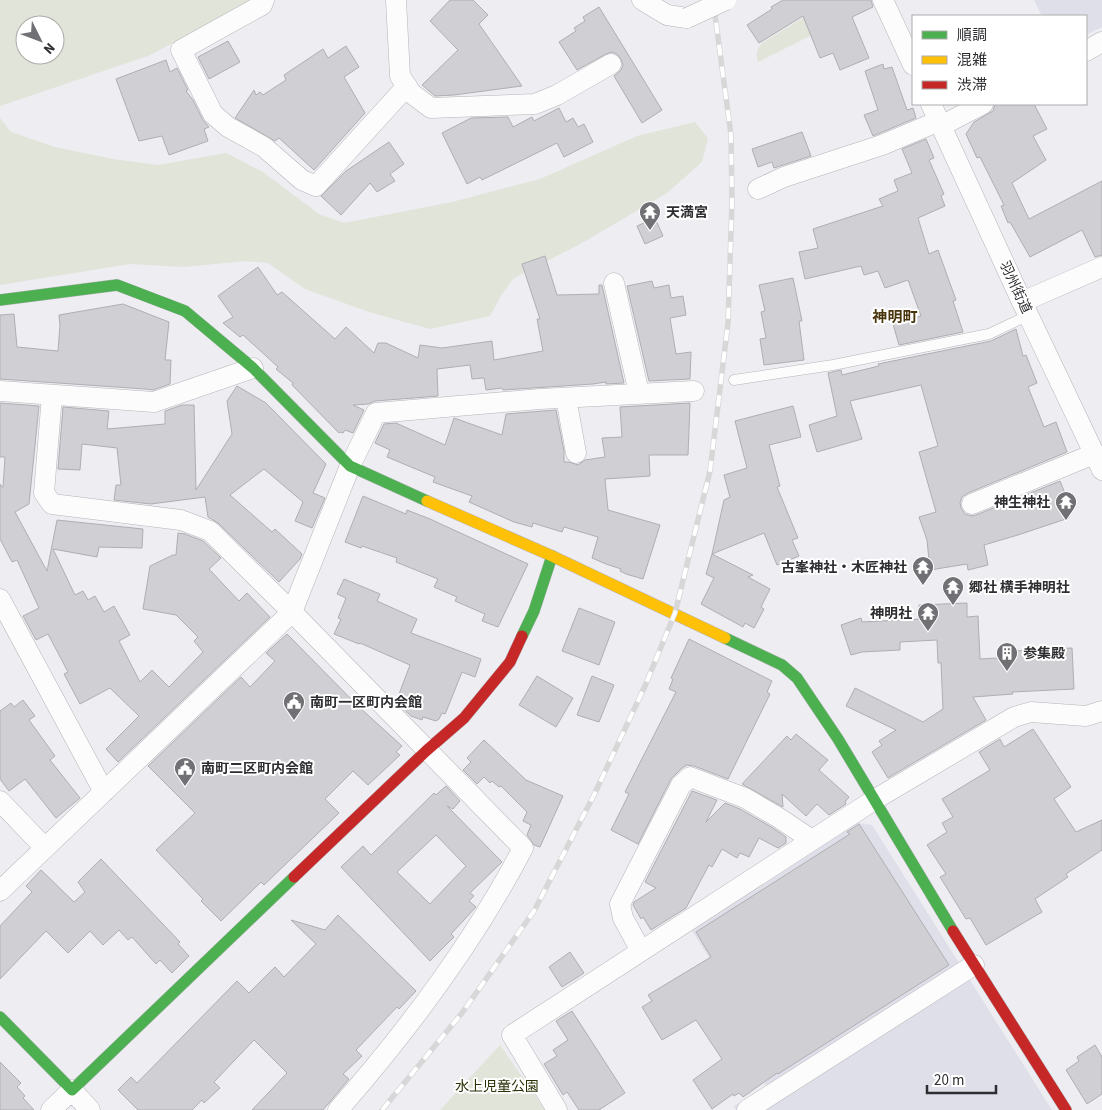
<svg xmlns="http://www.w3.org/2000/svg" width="1102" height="1110" font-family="'Source Sans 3','Noto Sans JP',sans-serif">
  <rect width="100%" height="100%" fill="#ededf2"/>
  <path fill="#dedfe9" d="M1034 0H1102V27L1086 35V16H1042Z
    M858 823 872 825 1052 1110H736L734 1106 766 1086 721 1016 739 1004 692 931Z"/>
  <path fill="#e0e4d9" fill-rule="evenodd" d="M0 0H257L148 56 0 106ZM25 25H55V55H25Z
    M816 10 830 26 758 62C755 54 757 49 762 43Z
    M0 118 11 132 55 147 113 159 158 165 226 153 263 172 319 214 344 223 452 202 540 179 637 136 695 122 708 138 702 162 667 193 582 243 514 278 502 294 490 316 430 329 369 312 305 289 268 263 246 261 183 267 130 264 0 285Z
    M500 1045 545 1110H440Z"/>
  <path fill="#cfcfd4" stroke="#afafb3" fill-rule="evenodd" d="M450 0H473L488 15 479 24 522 86 454 95 435 96 422 85 458 50 430 21Z
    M783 0H871L873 7 852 17 869 58 840 70 833 53 820 58 803 16 759 43 747 25 772 9 771 7Z
    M599 7 662 110 642 123 614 76 621 70 623 65 621 59 617 54 612 52 606 54 577 70 559 42 576 31 574 28 585 21 583 17Z
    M228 41 240 62 209 79 198 57Z
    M346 46 359 67 344 77 365 113 314 170 279 138 275 141 235 118 254 90 256 95 260 92 263 95 286 80 284 75 323 49 328 58Z
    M166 60 170 72 177 68 188 90 186 91 193 100 203 120 209 127 204 129 208 141 169 155 162 136 139 141 116 79Z
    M883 64 884 69 892 67 907 110 913 108 916 118 873 136 864 115 878 110 865 71Z
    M995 104H1034L1047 129 1033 136 1046 160 1012 183 1029 219 1102 181V255L1095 257 1082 230 1030 257 1010 222 1008 223 1001 206 1004 205 980 157 977 158 966 134 974 122 993 111Z
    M559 108 566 122 573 118 578 127 584 124 593 142 564 157 557 143 482 180 480 177 467 184 442 133 471 118 508 117 513 127 532 117 534 121Z
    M802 132 811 156 774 168 772 162 758 167 752 149Z
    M926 139 934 158 929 160 944 194 941 196 945 206 918 218 929 254 938 250 956 300 953 301 963 332 899 345 893 324 921 316 908 280 885 288 878 271 864 275 861 266 805 279 799 252 818 248 813 229 883 206 879 199 898 191 894 180 912 173 902 149Z
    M389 142 404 164 390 174 395 181 377 192 370 183 341 215 321 196 346 171Z
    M655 218 663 236 645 244 637 226Z
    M545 256 557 295 599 294V285H602L624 383 606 384V382L593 384 503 390 502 388 486 390 484 378 472 379 470 365 437 369 438 396 375 401 368 404 353 405 364 410 353 433 345 430 343 433 340 432 339 433 292 385 293 383 276 369 278 367 243 335 240 337 223 323 233 317 218 296 258 267 277 295 282 292 335 339 346 327 374 353 378 343H386L418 358 420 345 442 348 492 341 494 360 543 351 537 319H540L522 264Z
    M793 278 802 321H799L804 360 764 365 760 339 766 338 761 312 765 311 759 285Z
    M652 281 654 288 669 285 671 298 683 296 686 315 670 318 676 354 691 352 690 379 649 381 627 286Z
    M123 304 169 322 165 360H171L170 384 153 390 145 389 0 379V315L14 314 17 347 58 351 60 325 59 315Z
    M1016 329 1023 356 1026 355 1037 383 1028 387 1044 427 1056 422 1067 452 968 493 962 497 960 503 961 508 965 514 971 516 976 515 1060 481 1066 496 1063 497 1069 518 1018 535 984 545 988 565 968 570 967 564 930 570 927 540 919 517 936 512 919 452 938 446 921 385 850 401 862 439 817 452 809 425 837 416 828 373 841 370 842 375 879 366 878 364 991 341Z
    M237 386 266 403 326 464 313 493 325 498 312 528 295 521 303 502 264 469 230 495 272 532 275 529 302 554 300 559 279 582 218 523 208 517 205 497 151 504 114 500 116 485H121L117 448 82 444 80 470 58 469 63 407 109 411 107 429 165 424V411L182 405H194L196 490 232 434 227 401Z
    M0 403 39 406 29 504 15 512 47 571 57 520 143 529 142 548 99 547 97 557 53 549 75 595 83 591 88 600 95 596 104 612 114 606 130 635 119 641 140 682 152 670 169 687 203 652 194 641 198 637 176 615 143 609 150 566 173 555H176L178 533 185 534 203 541 221 558 209 569 239 601 247 593 270 617 118 762 106 749 139 716 110 688 80 704 64 674 68 672 48 634 36 640 23 616 39 608 17 560 12 562 0 539V484L2 487H3L5 457H0Z
    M690 403 688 455H649L650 476 605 479 608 510 660 525 643 579 626 574 620 571 621 569 606 564 592 558 598 537 564 527 562 532 533 523 532 527 514 522 469 502 472 496 433 482 435 477 387 457 390 450 375 443 384 424 396 423 445 445 454 418 502 435 506 414 556 410 564 451V462H569L578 465 585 460 605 457 602 438 622 437 620 407Z
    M793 406 801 437 769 445 780 486 777 487 798 538 792 540 799 556 777 565 764 533 712 554 724 500 730 497 724 475 747 468 735 421Z
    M363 496 406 514 407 510 430 519 528 564 498 627 482 621 485 614 455 601 457 597 434 587 438 579 396 562 397 558 362 546 361 548 345 542Z
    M712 554 753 575 748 577 770 589 761 607 764 609 754 628 745 623 743 627 701 604 714 578 706 574Z
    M344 579 380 594 377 601 417 619 411 633 481 659 475 677 462 672 446 712 445 714 442 713 439 719 436 721 423 717 422 720 411 716 396 702 410 665 360 643 359 644 334 634 341 619 338 618 346 598 337 594Z
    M967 603V617L978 616 980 659 1014 657V651L1072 648 1074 689 1012 692 1013 694 973 697 986 720 888 778 872 752 882 745 879 741 896 730 846 706 855 688 923 722 943 709 941 663H938L937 640 900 642V650L862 652 851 655 841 625 861 618 862 622 920 619 919 605Z
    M579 608 615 622 599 665 562 651Z
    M287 634 359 707 402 746 396 752 400 755 368 785 353 771 325 799 339 813 264 885 261 882 221 921 201 901 203 899 156 850 195 813 148 766 241 677 250 687 275 661 266 653Z
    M689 639 772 681 767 692 770 694 728 779 694 766 687 765 682 768 671 779 638 844 611 830 629 794 625 792 676 692 669 689 673 679 671 678Z
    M537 676 573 698 556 727 519 705Z
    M592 676 614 685 599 722 577 715Z
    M23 700 35 716 29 720 55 756 50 760 80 798 56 818 25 779 9 791 0 779V711L11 703 14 707Z
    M1033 729 1071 787 1054 799 1076 832 1102 820V850L1066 874 1068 877 1035 899 1042 912 986 945 970 918 966 919 940 877 946 874 927 845 947 832 942 823 953 817 942 799 990 770 979 752 1000 739 1004 747Z
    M796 734 828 760 819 770 849 797 845 802 846 804 829 815 817 804 806 816 782 794 783 807 742 784 787 736 791 740Z
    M484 740 526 780 563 796 540 847 534 845 527 835 531 825 523 821 527 812 501 786 499 787 492 781 490 783 484 777 477 784 463 770 471 762 467 758Z
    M446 786 460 801 453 809 447 806 502 862 470 893 474 896 469 901 476 907 451 934 454 937 430 961 341 867 363 846 371 855 434 793 436 795ZM436 835 466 866 430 904 397 872Z
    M692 791 717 800 706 822 725 803 740 809 773 828 786 837V843L778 848 759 838 749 857 740 853 737 858 722 849 712 867 709 865 686 908 651 930 643 917 641 919 633 905 634 902 656 888 645 882Z
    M859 824 949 965 778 1074 777 1073 743 1097 739 1093 734 1096 733 1094 712 1109 693 1080 722 1059 696 1020 662 1040 642 1007 652 1001 648 995 711 957 696 932 850 834 847 832Z
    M101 859 180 942 178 944 189 956 172 973 160 960 156 964 132 937 128 940 119 930 103 945 90 931 68 953 46 931 0 979V926L32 892 26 886 41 870 74 902 85 892 78 882Z
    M338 915 416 991 399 1009 397 1007 356 1050 362 1056 343 1074 349 1079 323 1110H252L287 1073 254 1040 214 1082 220 1088 204 1103 202 1100 192 1110H138L118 1090 131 1077 137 1083 237 981 249 993 275 967 284 977 316 944 291 920 325 930Z
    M570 952 584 973 562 987 549 967Z
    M572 1011 625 1093 599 1110H579L567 1092 563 1095 544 1064 557 1056 553 1050 568 1040 556 1021Z
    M1095 1045 1102 1057V1094L1087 1104 1066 1070 1079 1061 1077 1057Z
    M0 1062 21 1083 17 1087 25 1096 23 1098 34 1110H0Z"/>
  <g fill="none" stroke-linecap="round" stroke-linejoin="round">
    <g stroke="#b5b5b9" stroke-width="11">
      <path id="lane" d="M734 380 833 365 989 334 1029 315"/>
    </g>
    <g stroke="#b5b5b9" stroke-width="21">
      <path id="street" d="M264 0 262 5 181 50 213 114 228 127 264 147 302 180 316 186 407 86
        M396 0 400 76 411 93 431 108 535 104 557 95 611 64
        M642 0 667 15 687 18
        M883 0 913 65
        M1086 51 1102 42
        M931 104 1022 302 1102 470
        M941 126 983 104
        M758 189 784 177 882 145 939 121
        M614 283 639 393
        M1022 302 1102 267
        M0 391 154 402 253 368
        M52 395 44 493 52 504 181 520 210 531 292 612 523 848C473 944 409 1029 338 1110
        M566 398 576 453
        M972 504 1094 454
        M0 599 104 792
        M0 801 45 848
        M0 891 292 612 350 466 376 413 540 399 694 391
        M641 951 623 918 620 904 681 785 690 777 745 798 779 818 812 840
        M51 1110 72 1090 90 1110
        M557 1110 512 1035 874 800 1014 717 1031 712 1086 716 1102 711
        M747 1110 974 965"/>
    </g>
    <g stroke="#b5b5b9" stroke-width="12">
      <path id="fast" d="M0 300 117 285 185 311 253 368 350 466 427 501
        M522 636 534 611 552 556
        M725 638 782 665 797 678 838 739 953 931
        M0 1017 72 1090 294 877"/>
    </g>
    <g stroke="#b5b5b9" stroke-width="12">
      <path id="slow" d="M427 501 552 556 725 638"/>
    </g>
    <g stroke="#b5b5b9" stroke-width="12">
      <path id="jam" d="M294 877 426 751 464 718 510 662 522 636
        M953 931 1066 1110"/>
    </g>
    <use href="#lane" stroke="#fcfcfd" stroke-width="10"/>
    <use href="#street" stroke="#fcfcfd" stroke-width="20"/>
    <use href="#fast" stroke="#4caf50" stroke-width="11"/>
    <use href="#slow" stroke="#ffc107" stroke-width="11"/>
    <use href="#jam" stroke="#c62828" stroke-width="11"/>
    <g stroke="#d7d7d8" stroke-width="5.5">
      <path id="rail" d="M382 1110 462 1013 534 911 594 795 645 686 675 613 710 471 728 323 732 201 731 135 713 0"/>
    </g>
    <use href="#rail" stroke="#fff" stroke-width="4" stroke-dasharray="11" stroke-linecap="butt"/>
    <g stroke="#b5b5b9" stroke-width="21" stroke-linecap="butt">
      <path id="street-bridge" d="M687 18 726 0"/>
    </g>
    <use href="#street-bridge" stroke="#fcfcfd" stroke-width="20"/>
  </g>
  <defs>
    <g id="temple-pin" transform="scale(1.125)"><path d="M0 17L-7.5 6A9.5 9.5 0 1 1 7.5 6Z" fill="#717175" stroke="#fff"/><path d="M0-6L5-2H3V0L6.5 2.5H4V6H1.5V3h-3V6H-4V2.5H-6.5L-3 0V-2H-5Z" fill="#fff"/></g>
    <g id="building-pin" transform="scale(1.125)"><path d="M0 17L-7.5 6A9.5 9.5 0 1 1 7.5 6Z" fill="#717175" stroke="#fff"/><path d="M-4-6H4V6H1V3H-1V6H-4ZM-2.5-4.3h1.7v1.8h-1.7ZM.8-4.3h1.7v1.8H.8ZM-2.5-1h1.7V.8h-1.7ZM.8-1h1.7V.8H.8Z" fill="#fff"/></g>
    <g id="civic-pin" transform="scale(1.125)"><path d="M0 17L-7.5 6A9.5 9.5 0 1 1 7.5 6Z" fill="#717175" stroke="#fff"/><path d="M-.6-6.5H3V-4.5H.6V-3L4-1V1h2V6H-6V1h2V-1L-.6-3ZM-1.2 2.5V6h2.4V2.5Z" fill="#fff"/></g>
  </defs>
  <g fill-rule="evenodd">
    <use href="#temple-pin" x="650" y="212"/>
    <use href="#temple-pin" x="1066" y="502"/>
    <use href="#temple-pin" x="923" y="567"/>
    <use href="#temple-pin" x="953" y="587"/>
    <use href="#temple-pin" x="928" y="613"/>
    <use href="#building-pin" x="1007" y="653"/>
    <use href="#civic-pin" x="294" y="702"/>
    <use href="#civic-pin" x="185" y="768"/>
  </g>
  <g text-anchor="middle" stroke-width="4" stroke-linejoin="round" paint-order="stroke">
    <g font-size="14" font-weight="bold" fill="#2e2e32" stroke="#fff" text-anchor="start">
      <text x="666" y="217">天満宮</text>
      <text x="1050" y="507" text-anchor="end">神生神社</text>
      <text x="907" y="572" text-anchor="end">古峯神社・木匠神社</text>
      <text x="969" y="592">郷社 横手神明社</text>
      <text x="912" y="618" text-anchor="end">神明社</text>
      <text x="1023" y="658">参集殿</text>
      <text x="310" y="707">南町一区町内会館</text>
      <text x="201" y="773">南町二区町内会館</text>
    </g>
    <g font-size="14" fill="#2e2e32" stroke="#fff">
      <text transform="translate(1016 287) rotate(65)" y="5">羽州街道</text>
    </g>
    <g font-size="14" fill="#293006" stroke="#fff">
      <text x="497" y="1091">水上児童公園</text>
    </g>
    <g font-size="15" font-weight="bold" fill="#48350e" stroke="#fff">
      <text x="895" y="322">神明町</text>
    </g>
  </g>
  <rect x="912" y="15" width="175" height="90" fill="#ffffff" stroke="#ababad"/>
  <rect x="922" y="31" width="25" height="8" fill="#4caf50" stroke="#ababad"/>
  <text x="957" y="40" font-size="15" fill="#2e2e32">順調</text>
  <rect x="922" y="56" width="25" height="8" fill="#ffc107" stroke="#ababad"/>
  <text x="957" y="65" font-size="15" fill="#2e2e32">混雑</text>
  <rect x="922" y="81" width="25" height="8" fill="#c62828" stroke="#ababad"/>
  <text x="957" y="90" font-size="15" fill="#2e2e32">渋滞</text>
  <g transform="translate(40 40) rotate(132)"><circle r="24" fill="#ffffff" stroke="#ababad"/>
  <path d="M0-4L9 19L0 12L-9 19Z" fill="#717175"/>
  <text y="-8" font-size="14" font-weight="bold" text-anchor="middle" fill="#2e2e32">N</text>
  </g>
  <path d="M927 1085v8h69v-8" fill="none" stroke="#2e2e32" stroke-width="2.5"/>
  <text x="934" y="1085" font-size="15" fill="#2e2e32" stroke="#ffffff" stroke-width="4" paint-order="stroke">20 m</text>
</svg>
